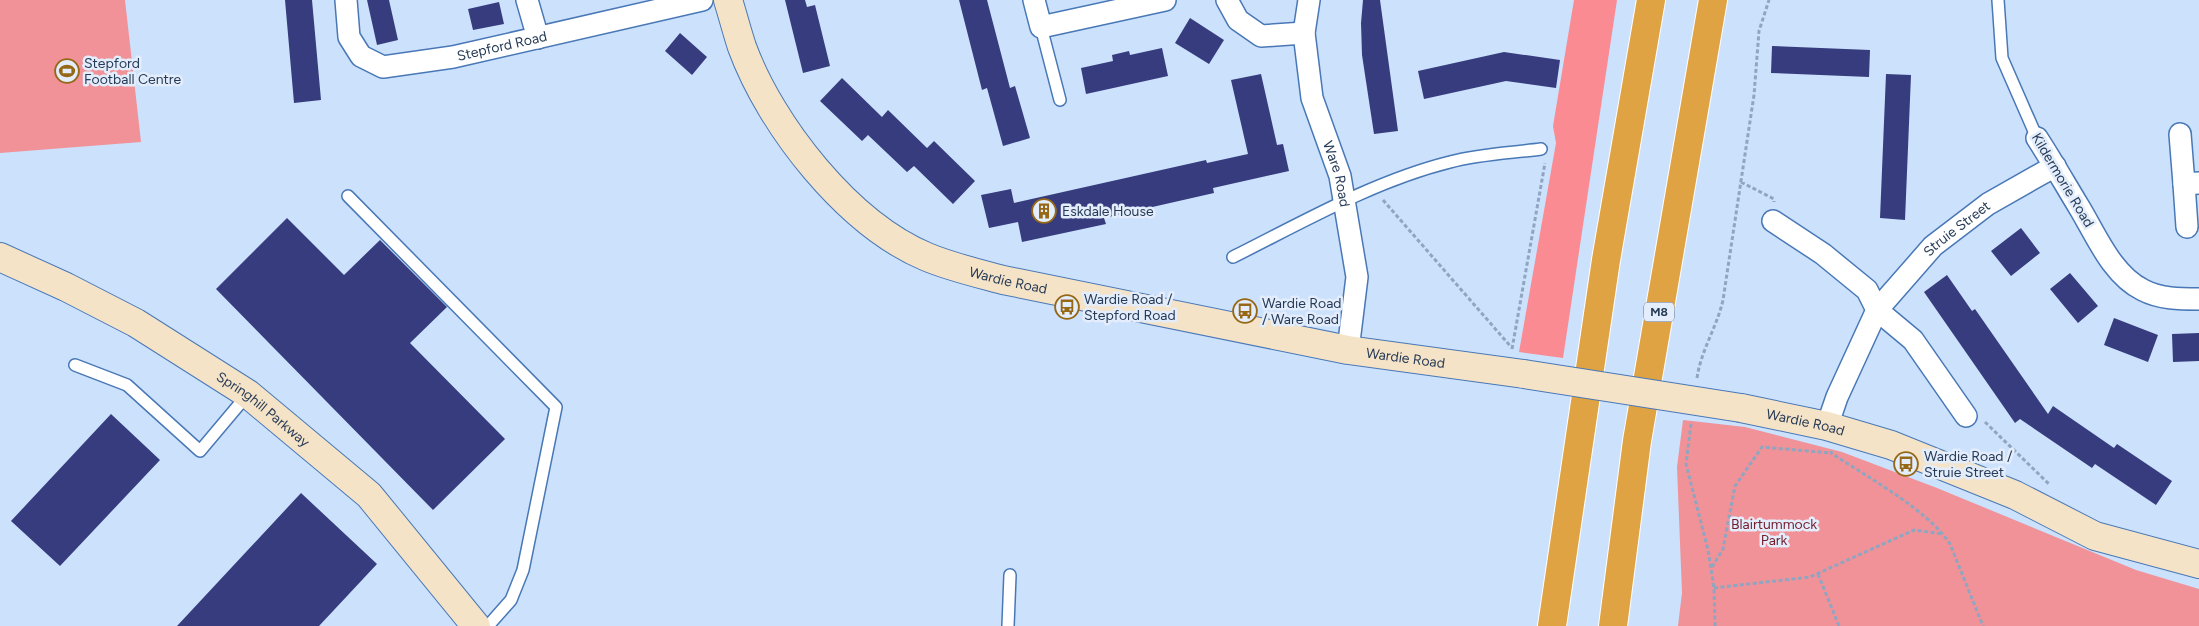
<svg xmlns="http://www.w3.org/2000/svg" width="2199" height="626" font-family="Figtree,sans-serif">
  <rect width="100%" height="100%" fill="#cce1fc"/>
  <path fill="#f09298" d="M0 0H125L141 142 0 153Z
    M1683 420 1745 427 1842 452 1937 488 2136 570 2199 589V626H1678L1682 593 1677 467Z"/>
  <path fill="#fa8b93" d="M1574 0H1617L1563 358 1519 352 1556 143 1553 126Z"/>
  <path fill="#363c7e" d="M285 0H312L321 100 294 103Z
    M367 0H389L398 40 377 45Z
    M785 0H805L807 7 815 5 830 66 803 73Z
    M959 0H987L1010 88 1015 86 1030 138 1003 146 987 88 982 90Z
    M1363 0H1380L1398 131 1374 134 1362 55 1361 23Z
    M499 2 504 24 473 30 468 9Z
    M1190 18 1224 40 1209 64 1175 43Z
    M680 33 707 57 692 75 665 51Z
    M1772 46 1870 50 1869 77 1771 73Z
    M1162 48 1168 76 1086 94 1081 68 1113 61 1112 55 1129 51 1130 55Z
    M1504 52 1560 60 1556 88 1506 81 1424 99 1418 71Z
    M1261 74 1277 145 1283 144 1289 171 1213 188 1214 193 1104 218 1106 224 1022 242 1018 222 989 228 981 195 1011 189 1014 203 1206 160 1207 163 1248 154 1231 80Z
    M1886 74 1911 75 1905 220 1880 218Z
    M842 78 882 117 888 110 927 148 934 141 975 181 953 204 914 166 907 172 868 135 862 141 820 101Z
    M287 218 344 275 380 240 447 307 410 343 505 439 433 510 216 289Z
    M2021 228 2040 253 2011 276 1991 251Z
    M2070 273 2098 306 2078 323 2050 289Z
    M1947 275 1972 311 1975 309 2048 414 2053 406 2114 448 2117 444 2172 481 2156 505 2095 464 2092 468 2020 419 2015 423 1924 292Z
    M2114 318 2158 335 2148 362 2104 345Z
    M2199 333V361L2173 362 2172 334Z
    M111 414 160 460 60 566 11 521Z
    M301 493 377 564 319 626H177Z"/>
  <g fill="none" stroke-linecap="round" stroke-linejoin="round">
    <g stroke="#4978b6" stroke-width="14">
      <path id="lane" d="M1998 0 2002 58 2037 138
        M1041 27 1060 100
        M348 196 556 407 523 570 511 600 488 626
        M1233 257C1303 222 1374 181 1450 162 1479 154 1511 153 1541 149
        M75 365 127 385 200 451 248 394
        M1008 626 1010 575"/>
    </g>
    <g stroke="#4978b6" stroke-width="24">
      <g id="street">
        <path id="s1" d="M346 0 349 37 361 56 383 67 453 57 702 0"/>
        <path d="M527 0 538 38"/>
        <path d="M1034 0 1041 27 1165 0"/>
        <path d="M1227 0 1238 20 1261 36 1304 33"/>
        <path id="s2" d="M1309 0 1304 33 1312 98 1340 176 1357 277 1348 350"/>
        <path d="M2180 134 2184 184 2199 183"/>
        <path d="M2037 138C2052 161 2065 184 2079 207 2096 235 2112 275 2143 290 2160 299 2180 299 2199 299"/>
        <path d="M2184 184 2187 227"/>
        <path d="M1773 221 1823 254 1867 290 1877 310 1913 340 1966 416"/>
        <path id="s3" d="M1827 426 1837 397 1877 310 1933 246 1988 204 2055 166"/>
      </g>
    </g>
    <g stroke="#4978b6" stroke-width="30">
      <g id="secondary">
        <path id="s4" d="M728 0C733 16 737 32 742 47 771 126 848 224 927 257 951 267 977 273 1003 280L1348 350 1524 374"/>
        <path id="s5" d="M0 257 66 287 136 323 248 394 369 495 476 626"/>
        <path id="s6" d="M1741 408 1827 426 1891 445 2015 495 2095 536 2199 564"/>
      </g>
    </g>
    <g stroke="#fff" stroke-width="30">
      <path id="highway" d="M1552 626 1606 260 1651 0
        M1613 626 1637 441 1713 0"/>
    </g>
    <path stroke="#90a5c0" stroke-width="3" stroke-dasharray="4 2.5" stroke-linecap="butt" d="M1741 182 1774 199V202
      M1383 200 1512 348
      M1512 349 1545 163
      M1697 378C1701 350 1717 327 1723 300L1754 95 1759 31 1769 0
      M1985 422 2050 485
      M1691 424 1686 464 1708 550 1714 588 1715 626
      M1831 451V453C1867 477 1927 509 1950 544L1983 626
      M1712 567 1723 549 1735 486 1762 447 1831 453
      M1818 574 1839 626
      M1714 588 1810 577 1914 530 1943 534"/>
    <use href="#lane" stroke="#fff" stroke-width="11"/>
    <use href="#street" stroke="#fff" stroke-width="21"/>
    <use href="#secondary" stroke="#f5e3c7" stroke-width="28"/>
    <use href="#highway" stroke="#dfa343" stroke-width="28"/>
    <g stroke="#4978b6" stroke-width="30" stroke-linecap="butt">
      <path id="secondary-bridge" d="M1524 374 1741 408"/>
    </g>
    <use href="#secondary-bridge" stroke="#f5e3c7" stroke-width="28"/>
  </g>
  <defs>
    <g id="stadium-ring" transform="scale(1.25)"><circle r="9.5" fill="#e3edfb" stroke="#966816" stroke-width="1.5"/><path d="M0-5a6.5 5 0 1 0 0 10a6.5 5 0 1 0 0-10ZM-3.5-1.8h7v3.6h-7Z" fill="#966816"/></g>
    <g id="building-ring" transform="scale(1.25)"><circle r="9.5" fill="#e3edfb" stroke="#966816" stroke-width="1.5"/><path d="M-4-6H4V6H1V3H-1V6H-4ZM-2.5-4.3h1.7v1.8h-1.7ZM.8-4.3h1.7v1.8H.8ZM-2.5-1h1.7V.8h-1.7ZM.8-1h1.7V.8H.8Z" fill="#966816"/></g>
    <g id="bus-ring" transform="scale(1.25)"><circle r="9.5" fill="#e3edfb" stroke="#966816" stroke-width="1.5"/><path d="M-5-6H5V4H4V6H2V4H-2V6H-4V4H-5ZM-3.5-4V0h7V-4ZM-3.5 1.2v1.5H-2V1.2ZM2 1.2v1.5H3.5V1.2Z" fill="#966816"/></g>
  </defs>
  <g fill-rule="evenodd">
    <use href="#stadium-ring" x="67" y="71"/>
    <use href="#building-ring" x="1044" y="211"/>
    <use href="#bus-ring" x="1067" y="307"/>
    <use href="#bus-ring" x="1245" y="311"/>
    <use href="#bus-ring" x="1906" y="464"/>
  </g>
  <g text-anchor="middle" stroke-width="5" stroke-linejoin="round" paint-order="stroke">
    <rect fill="#e3edfb" stroke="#5f7088" stroke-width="1" x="1644" y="302.5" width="30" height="19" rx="4"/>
    <g font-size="12" font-weight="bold" fill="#273b57">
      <text x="1659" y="316">M8</text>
    </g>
    <g font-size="14" fill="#273b57" stroke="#e3edfb">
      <text dy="5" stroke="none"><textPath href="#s1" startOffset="205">Stepford Road</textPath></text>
      <text dy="5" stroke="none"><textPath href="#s2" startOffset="179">Ware Road</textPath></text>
      <text transform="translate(2063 180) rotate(59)" y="5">Kildermorie Road</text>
      <text dy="5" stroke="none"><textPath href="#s3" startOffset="241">Struie Street</textPath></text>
      <text dy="5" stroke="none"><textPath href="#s4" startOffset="420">Wardie Road</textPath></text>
      <text dy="5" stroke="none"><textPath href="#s4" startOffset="825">Wardie Road</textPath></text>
      <text dy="5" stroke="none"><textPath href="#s5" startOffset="305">Springhill Parkway</textPath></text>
      <text dy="5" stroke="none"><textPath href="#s6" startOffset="66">Wardie Road</textPath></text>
    </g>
    <g font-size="14" fill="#273b57" stroke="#e3edfb" text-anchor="start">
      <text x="84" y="68">Stepford<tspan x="84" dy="16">Football Centre</tspan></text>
      <text x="1062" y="216">Eskdale House</text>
      <text x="1084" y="304">Wardie Road /<tspan x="1084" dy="16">Stepford Road</tspan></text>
      <text x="1262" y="308">Wardie Road<tspan x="1262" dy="16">/ Ware Road</tspan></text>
      <text x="1924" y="461">Wardie Road /<tspan x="1924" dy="16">Struie Street</tspan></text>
    </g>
    <g font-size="14" fill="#731d2b" stroke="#e3edfb">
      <text x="1774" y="529">Blairtummock<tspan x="1774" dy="16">Park</tspan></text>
    </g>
  </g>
</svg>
